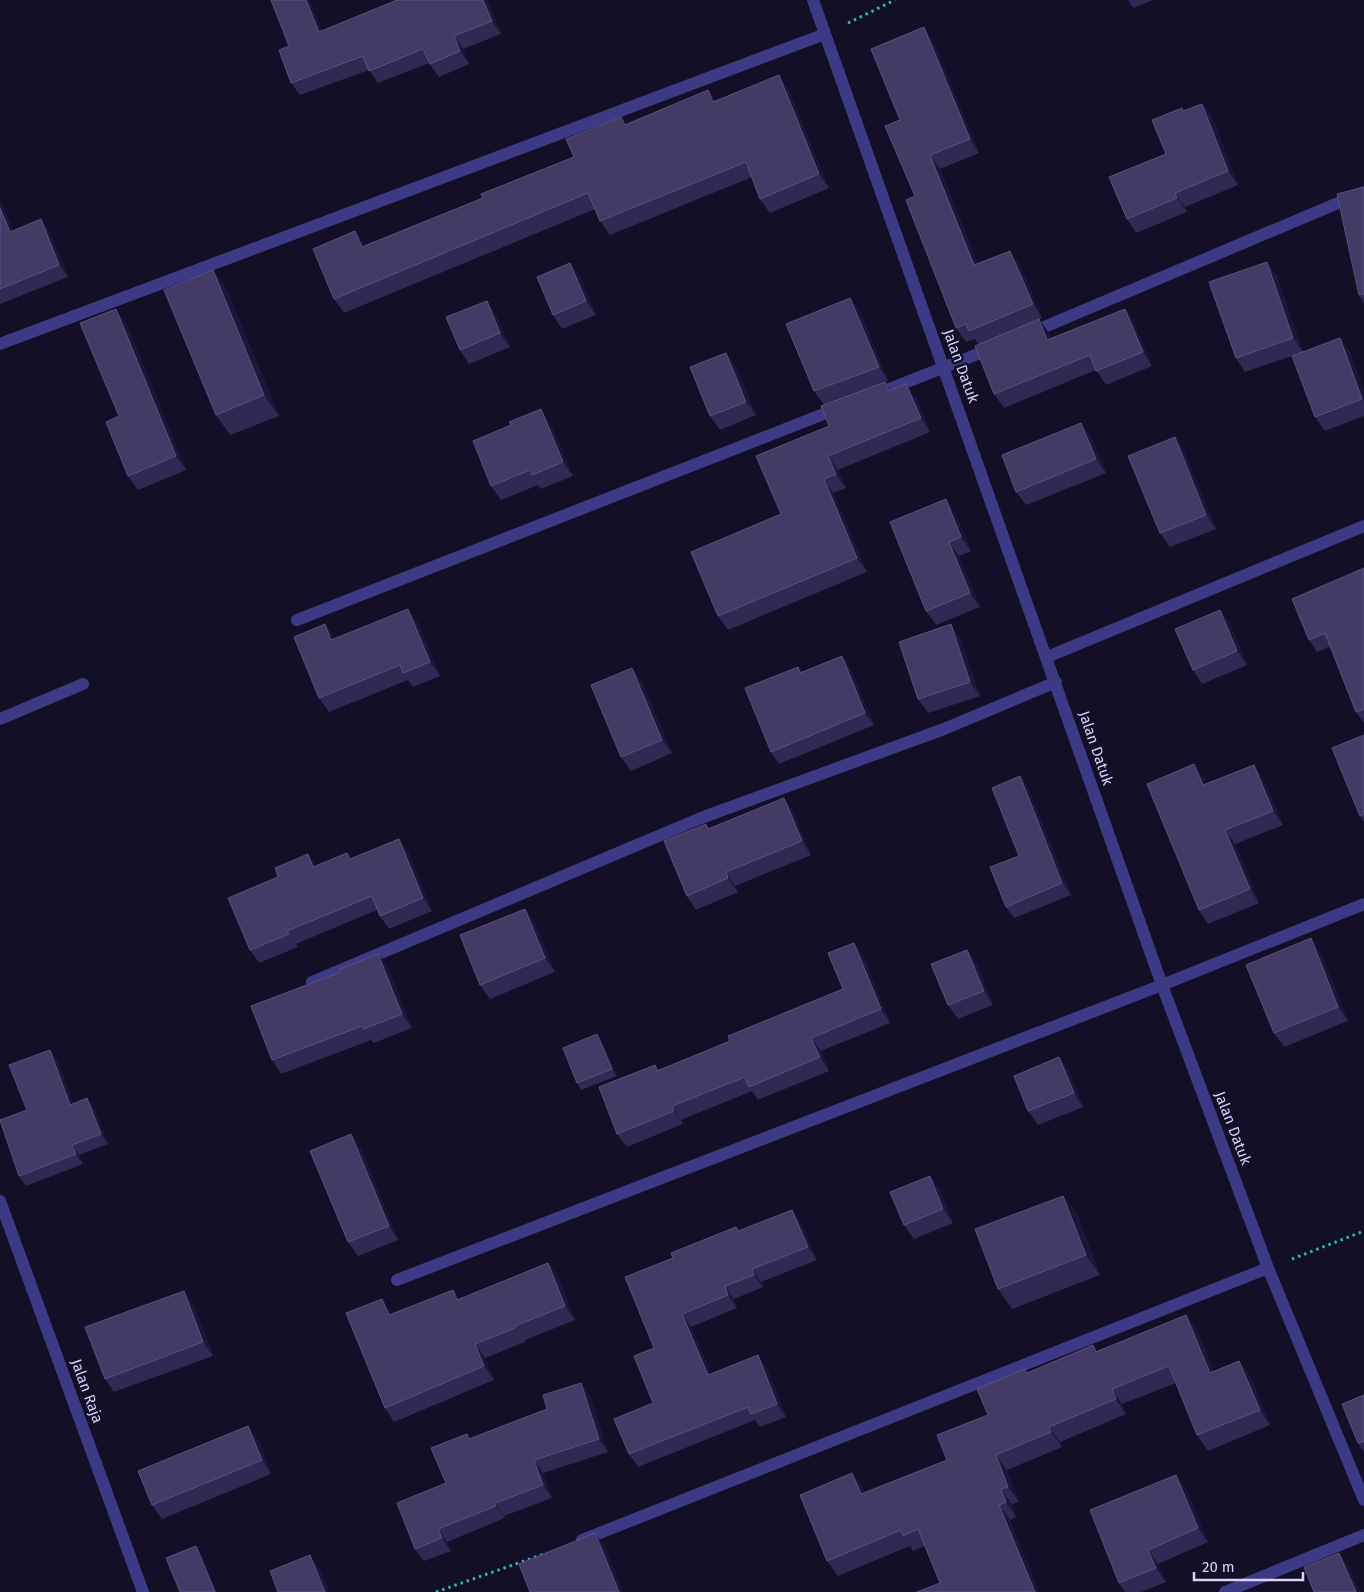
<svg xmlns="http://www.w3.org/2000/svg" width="1364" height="1592" font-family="'Fira Sans',sans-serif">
  <rect width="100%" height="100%" fill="#130f26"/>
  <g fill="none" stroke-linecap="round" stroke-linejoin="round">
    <path stroke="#2fb8b0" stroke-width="3" stroke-dasharray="2.5 4" stroke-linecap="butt" d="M848 23 895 0
      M1292 1259 1364 1231
      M436 1592 547 1553"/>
    <path stroke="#3d3a85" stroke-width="12" d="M813 0 1162 985 1268 1268 1364 1500
      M1030 333 1364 192
      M0 344 825 34
      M874 395 993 348
      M297 620 839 408
      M1047 657 1364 526
      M0 719 83 684
      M312 982 701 818 944 729 1056 682
      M0 1201 143 1592
      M397 1280 1162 985 1364 904
      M582 1540 1268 1268
      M1225 1592 1364 1535"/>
  </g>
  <path fill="#312854" d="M271 0H309L322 31 397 0H487L501 34 463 49 469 64 439 77 429 63 378 83 369 70 300 95 291 83 289 46Z
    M1128 0H1153L1133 8Z
    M933 41 979 153 940 169 978 264 1020 265 1042 318 1039 320 1049 333 1051 339 1125 309 1134 323 1152 366 1106 385 1096 370 1004 408 994 394 979 345 975 339 966 342 956 328 915 196Z
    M788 89 829 188 770 213 760 199 752 177 610 235 600 221 595 209 344 313 334 299 365 245 483 198 574 157 626 124 708 90 716 101Z
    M1202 104 1212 117 1238 185 1185 207 1187 212 1136 233 1127 219 1166 154 1184 111Z
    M1364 187V303L1359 295Z
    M0 200 13 231 41 219 49 231 68 277 0 304Z
    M1267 262 1277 276 1303 352 1340 338 1350 352 1364 391V416L1325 431 1315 417 1298 354 1245 372 1236 358Z
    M570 263 580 277 596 315 562 329 553 315Z
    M213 270 227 290 279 416 230 435 216 415Z
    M850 298 860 312 888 381 885 382 891 390 916 398 930 432 838 470 846 488 833 493 867 572 728 630 718 616 781 514 829 426 824 405 814 391Z
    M487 301 496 315 510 347 469 364 460 350Z
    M126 323 186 470 138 490 128 476 119 416Z
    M726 353 736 367 756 415 720 430 710 416Z
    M550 423 573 476 541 489 538 485 501 500 491 486Z
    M1091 437 1106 473 1026 505 1016 492Z
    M1175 437 1184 451 1216 529 1170 547 1160 533Z
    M955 513 971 551 959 556 980 607 936 625 926 611Z
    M1364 568V723L1356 712 1330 647 1317 652 1309 640Z
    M1220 610 1230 624 1247 665 1202 684 1193 670Z
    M418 623 440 676 413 687 408 680 329 712 319 698 335 639Z
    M960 638 980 696 928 713 918 699Z
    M842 656 850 668 874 725 779 764 771 752 798 667 802 672Z
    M632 668 642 682 672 753 631 771 621 757Z
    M1364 735V822L1360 816Z
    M1254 765 1263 779 1283 825 1235 844 1259 903 1208 924 1199 910 1204 778 1206 784Z
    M1020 776 1028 788 1071 895 1014 918 1006 907 1019 856Z
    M784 798 793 812 811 855 735 886 738 892 696 910 687 896 709 829Z
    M399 839 408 852 432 911 389 929 380 916 377 910 296 944 298 947 259 963 250 950 316 866 351 859Z
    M525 909 535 923 555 972 490 999 480 985Z
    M967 950 977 964 993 1005 958 1019 948 1005Z
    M1320 952 1348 1021 1284 1047 1274 1033Z
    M863 956 890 1023 821 1051 829 1071 758 1100 752 1091 681 1120 683 1124 627 1147 617 1134 655 1065 659 1070 730 1041 843 989Z
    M388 968 412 1028 374 1043 371 1040 281 1074 272 1060Z
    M602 1042 617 1076 581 1090 577 1083Z
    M1059 1057 1069 1071 1083 1107 1038 1125 1028 1111Z
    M57 1060 73 1104 94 1108 108 1144 79 1155 83 1164 26 1186 19 1176 27 1110Z
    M361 1148 398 1240 358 1256 348 1242Z
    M940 1190 953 1223 914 1239 904 1225Z
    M1063 1196 1078 1216 1100 1275 1012 1309 998 1289Z
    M801 1223 817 1260 761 1282 763 1287 734 1299 737 1308 691 1327 711 1374 767 1368 786 1417 760 1427 755 1420 638 1467 629 1454 653 1403 654 1348 673 1258 736 1227 739 1231Z
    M548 1263 558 1277 575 1320 525 1340V1342L485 1358 494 1380 394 1422 385 1408 392 1313 393 1314 453 1290 459 1299Z
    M184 1291 194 1305 213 1356 114 1392 105 1379Z
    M1186 1315 1197 1330 1214 1372 1239 1361 1250 1376 1270 1425 1208 1451 1197 1435 1176 1383 1122 1404 1126 1414 1060 1442 1062 1447 1007 1470 1019 1502 1012 1504 1016 1517 1010 1520 940 1583 925 1546 913 1551 910 1546 838 1576 827 1561 852 1473 863 1488 865 1493 947 1460 1028 1373 1097 1351Z
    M1364 1395V1452L1358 1443Z
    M590 1396 608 1452 543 1473 552 1498 504 1516 505 1518 447 1542 451 1551 424 1561 415 1549 446 1483 470 1439Z
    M248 1426 258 1440 271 1474 162 1519 152 1505Z
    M1186 1489 1208 1542 1158 1564 1166 1582 1141 1592H1125L1119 1583Z"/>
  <path fill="#1d163a" d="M306 0H309L328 45 319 32Z
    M483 0H487L501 34 492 21Z
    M924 27 933 41 979 153 970 139Z
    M454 36 463 49 469 64 460 51Z
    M779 75 788 89 829 188 819 174Z
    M708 90 718 104 713 102Z
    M1202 104 1212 117 1238 185 1228 171Z
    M930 155 940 169 984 279 974 265Z
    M1175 193 1185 207 1187 212 1177 198Z
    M0 200 18 244 10 232 0 208Z
    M41 219 49 231 68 277 59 265Z
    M355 231 365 245 362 247Z
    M1010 251 1020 265 1042 318 1033 304Z
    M1267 262 1277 276 1303 352 1293 338Z
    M570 263 580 277 596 315 586 301Z
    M213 270 227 290 279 416 264 395Z
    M850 298 860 312 888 381 879 367Z
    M487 301 496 315 510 347 500 333Z
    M116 309 126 323 186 470 176 456Z
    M1125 309 1134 323 1152 366 1143 352Z
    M1039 319 1049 333 1057 354 1047 340Z
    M1340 338 1350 352 1364 391V401L1362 399Z
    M726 353 736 367 756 415 746 402Z
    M906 384 916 398 930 432 921 418Z
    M541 409 550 423 573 476 563 462Z
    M1081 423 1091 437 1106 473 1096 459Z
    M1175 437 1184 451 1216 529 1206 515Z
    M828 456 838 470 846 488 836 474Z
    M824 479 833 493 867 572 857 558Z
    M946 499 955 513 971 551 961 537Z
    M949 542 959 556 980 607 970 593Z
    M408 609 418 623 440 676 430 662Z
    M1220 610 1230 624 1247 665 1237 651Z
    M325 624 335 638 341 654 331 640Z
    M951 624 960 638 980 696 970 682Z
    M842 656 850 668 874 725 865 713Z
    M632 668 642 682 672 753 662 740Z
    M1194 764 1204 778 1213 799 1203 785Z
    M1254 765 1263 779 1283 825 1273 811Z
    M1020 776 1028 788 1071 895 1062 883Z
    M784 798 793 812 811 855 802 841Z
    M1225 830 1235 844 1259 903 1250 889Z
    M399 839 408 852 432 911 423 898Z
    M308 854 317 867H313Z
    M726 872 735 886 738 892 728 878Z
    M525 909 535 923 555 972 545 958Z
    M1311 938 1320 952 1348 1021 1338 1007Z
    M854 943 863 956 890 1023 881 1009Z
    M967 950 977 964 993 1005 984 991Z
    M378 954 388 968 412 1028 402 1014Z
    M597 1034 602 1042 617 1076 612 1069Z
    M811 1038 821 1051 829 1071 820 1057Z
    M50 1050 57 1060 77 1115 70 1105Z
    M1059 1057 1069 1071 1083 1107 1074 1093Z
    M87 1098 94 1108 108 1144 101 1134Z
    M672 1106 681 1120 683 1124 674 1111Z
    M351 1134 361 1148 398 1240 389 1226Z
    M72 1145 79 1155 83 1164 76 1154Z
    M930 1176 940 1190 953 1223 943 1209Z
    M1063 1196 1078 1216 1100 1275 1086 1255Z
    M792 1210 801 1223 817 1260 808 1247Z
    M548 1263 558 1277 575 1320 565 1306Z
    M752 1269 761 1282 763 1287 754 1275Z
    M725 1286 734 1299 737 1308 728 1295Z
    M453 1290 462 1304 457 1300Z
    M184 1291 194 1305 213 1356 203 1342Z
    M382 1299 392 1313 399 1329 389 1315Z
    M682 1314 691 1327 717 1388 708 1375Z
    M1186 1315 1197 1330 1220 1388 1210 1373Z
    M475 1344 485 1358 494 1380 484 1366Z
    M758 1355 767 1368 786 1417 777 1404Z
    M1239 1361 1250 1376 1270 1425 1260 1410Z
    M581 1383 590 1396 608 1452 599 1439Z
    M1112 1389 1122 1404 1126 1414 1116 1399Z
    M248 1426 258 1440 271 1474 262 1460Z
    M1049 1427 1060 1442 1062 1447 1051 1432Z
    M996 1455 1007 1470 1019 1502 1008 1487Z
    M534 1460 543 1473 552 1498 543 1485Z
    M852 1473 863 1488 871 1510 861 1494Z
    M1176 1475 1186 1489 1208 1542 1198 1528Z
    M1001 1489 1012 1504 1016 1517 1006 1502Z
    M495 1503 504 1516 505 1518 496 1506Z
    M999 1505 1010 1520 1039 1592H1035Z
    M438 1529 447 1542 451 1551 442 1538Z
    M595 1533 605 1547 623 1592H619Z
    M196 1546 201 1553 217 1592H215Z
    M1148 1550 1158 1564 1166 1582 1156 1568Z
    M1339 1553 1349 1567 1360 1592H1356Z
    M310 1555 320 1569 330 1592H325Z"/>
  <path fill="#433a66" stroke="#5a527e" d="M271 0H306L319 32 397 0H483L492 21 454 36 460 51 430 64 423 49 369 71 363 56 291 83 279 50 289 46Z
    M924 27 970 139 930 155 974 265 1010 251 1033 304 969 331 966 324 956 328 906 200 915 196 885 126 900 120 871 49Z
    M779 75 819 174 760 199 746 162 600 221 588 193 334 299 313 249 355 231 362 247 483 198 481 194 574 157 566 139 621 117 625 125 708 90 713 102Z
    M1202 104 1228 171 1175 193 1177 198 1127 219 1109 177 1166 154 1152 120 1182 108 1183 111Z
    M1364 187V294L1359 295 1337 194Z
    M0 208 10 232 41 219 59 265 0 289Z
    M1267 262 1293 338 1236 358 1209 282Z
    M570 263 586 301 553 315 537 277Z
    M213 270 264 395 216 415 164 290Z
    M850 298 879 367 814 391 786 324Z
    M487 301 500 333 460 350 446 317Z
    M116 309 176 456 128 476 106 422 119 416 80 323Z
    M1125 309 1143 352 1096 371 1090 355 994 394 975 346 1039 319 1047 340Z
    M1340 338 1362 399 1315 417 1292 356Z
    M726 353 746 402 710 416 690 367Z
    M885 382 889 391 906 384 921 418 828 456 836 474 824 479 857 558 718 616 691 552 781 514 756 456 829 426 821 406Z
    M541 409 563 462 532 475 530 470 491 486 473 441 511 425 509 422Z
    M1081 423 1096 459 1016 492 1002 455Z
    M1175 437 1206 515 1160 533 1128 456Z
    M946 499 961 537 949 542 970 593 926 611 890 522Z
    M1364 568V709L1356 712 1325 633 1309 640 1292 599Z
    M408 609 430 662 403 673 400 665 319 698 294 637 325 624 331 640Z
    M1220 610 1237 651 1193 670 1175 629Z
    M951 624 970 682 918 699 899 642Z
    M842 656 865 713 771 752 745 688 798 667 800 673Z
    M632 668 662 740 621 757 591 685Z
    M1364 735V814L1360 816 1332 748Z
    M1194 764 1203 785 1254 765 1273 811 1225 830 1250 889 1199 910 1147 784Z
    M1020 776 1062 883 1006 907 990 867 1019 856 992 788Z
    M784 798 802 841 726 872 728 878 687 896 664 841 706 824 708 829Z
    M399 839 423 898 380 916 372 896 287 931 289 934 250 950 228 898 278 877 275 868 308 854 313 867 347 853 350 859Z
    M525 909 545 958 480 985 460 935Z
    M1311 938 1338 1007 1274 1033 1246 965Z
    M854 943 881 1009 811 1038 820 1057 749 1087 745 1077 672 1106 674 1111 617 1134 599 1087 655 1065 657 1071 730 1041 728 1036 843 989 828 953Z
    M967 950 984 991 948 1005 931 964Z
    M378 954 402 1014 364 1029 362 1026 272 1060 251 1006 341 972 340 969Z
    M597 1034 612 1069 577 1083 563 1048Z
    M50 1050 70 1105 87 1098 101 1134 72 1145 76 1154 19 1176 0 1120 27 1110 9 1065Z
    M1059 1057 1074 1093 1028 1111 1014 1076Z
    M351 1134 389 1226 348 1242 310 1151Z
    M930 1176 943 1209 904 1225 890 1192Z
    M1063 1196 1086 1255 998 1289 975 1229Z
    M792 1210 808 1247 752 1269 754 1275 725 1286 728 1295 682 1314 708 1375 758 1355 777 1404 751 1414 748 1407 629 1454 614 1419 653 1403 634 1356 654 1348 625 1277 673 1258 671 1253 736 1227 738 1231Z
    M548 1263 565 1306 515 1326V1328L475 1344 484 1366 385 1408 346 1313 382 1299 389 1315 453 1290 457 1300Z
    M184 1291 203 1342 105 1379 85 1327Z
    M1186 1315 1210 1373 1239 1361 1260 1410 1197 1435 1169 1366 1112 1389 1116 1399 1049 1427 1051 1432 996 1455 1008 1487 1001 1489 1006 1502 999 1505 1035 1592H917L940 1583 918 1529 903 1536 901 1530 827 1561 800 1495 852 1473 861 1494 947 1460 937 1435 988 1415 977 1389 1025 1369 1027 1373 1093 1345 1096 1352Z
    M581 1383 599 1439 534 1460 543 1485 495 1503 496 1506 438 1529 442 1538 415 1549 397 1503 446 1483 431 1448 467 1434 469 1439 547 1409 543 1395Z
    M1364 1395V1441L1358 1443 1342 1404Z
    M248 1426 262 1460 152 1505 138 1471Z
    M1176 1475 1198 1528 1148 1550 1156 1568 1119 1583 1090 1510Z
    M595 1533 619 1592H530L519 1564Z
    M196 1546 215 1592H180L166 1558Z
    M1339 1553 1356 1592H1314L1304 1567Z
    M310 1555 325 1592H278L270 1571Z"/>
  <g text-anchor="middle" stroke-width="5" stroke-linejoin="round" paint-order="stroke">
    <g font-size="15" fill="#d9d4ff" stroke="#130f26">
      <text transform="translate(961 366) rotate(70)" y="5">Jalan Datuk</text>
      <text transform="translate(1096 748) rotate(71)" y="5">Jalan Datuk</text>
      <text transform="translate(1233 1128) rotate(69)" y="5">Jalan Datuk</text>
      <text transform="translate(87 1391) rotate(70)" y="5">Jalan Raja</text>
    </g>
  </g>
  <path d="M1194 1572v8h109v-8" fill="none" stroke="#d9d4ff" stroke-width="2.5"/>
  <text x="1202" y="1572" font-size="15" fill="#d9d4ff" stroke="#130f26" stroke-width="4" paint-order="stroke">20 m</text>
</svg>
